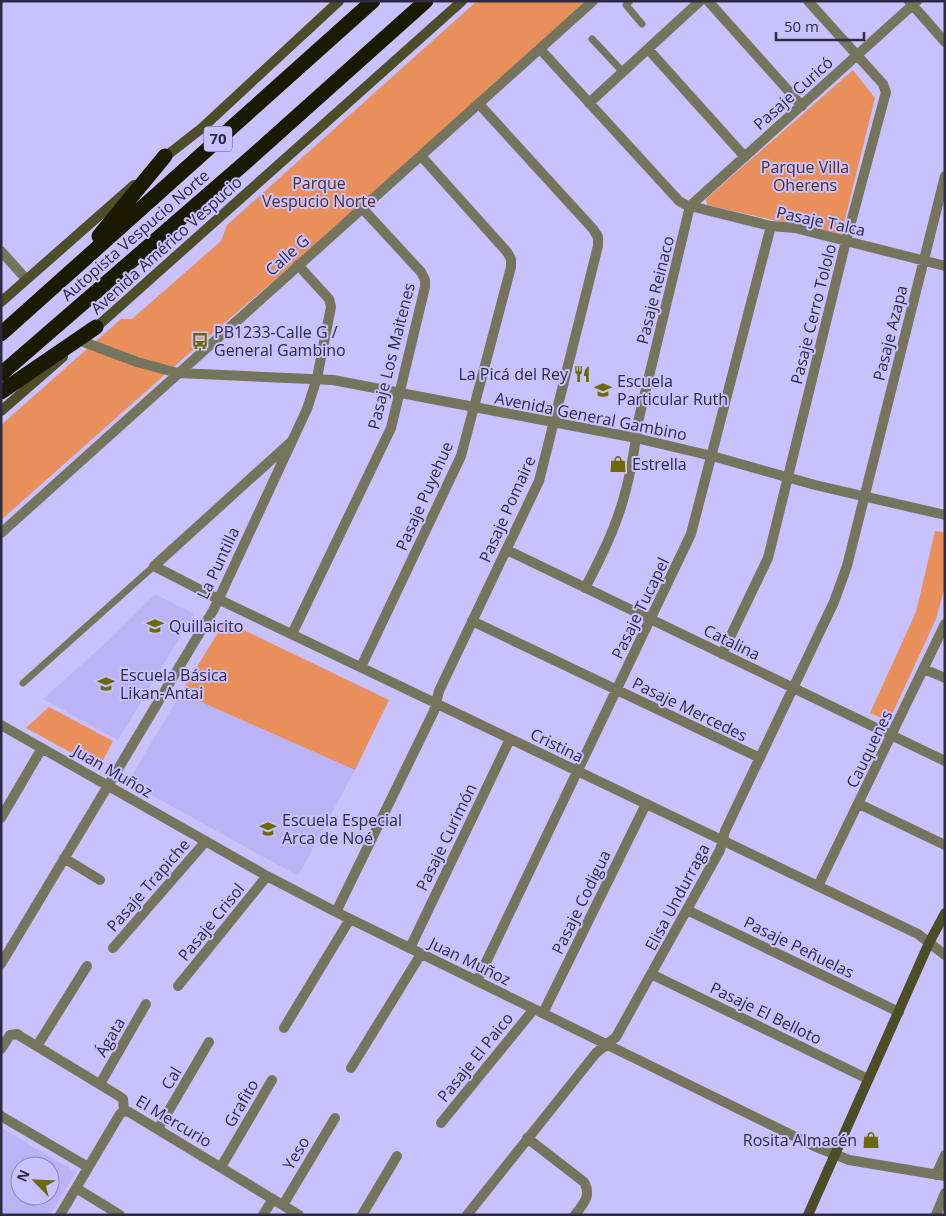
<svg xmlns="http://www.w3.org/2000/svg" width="946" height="1216" font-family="'Open Sans',sans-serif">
  <rect width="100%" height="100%" fill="#c8c1fe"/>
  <path fill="#bbb3f5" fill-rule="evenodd" d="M155 594 194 614 118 740 43 699 110 639Z
    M181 693 355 770 298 876 128 782Z
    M1 1128 76 1172 50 1215H1ZM20 1166H50V1196H20Z"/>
  <path fill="#e88f5c" d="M477 1H588L340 224 186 356 1 520V425L121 319H132L221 241 227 225Z
    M853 70 875 98 845 219 843 236 707 205 706 199Z
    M935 531 945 532V586L936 619 889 721 870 713 916 612Z
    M225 621 389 700 355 770 181 693Z
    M49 707 113 741 99 768 26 728Z"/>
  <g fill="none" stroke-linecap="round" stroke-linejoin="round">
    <path stroke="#74755c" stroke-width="7" d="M630 1 626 5 642 24
      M592 39 623 72
      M23 683 154 566"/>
    <path stroke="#74755c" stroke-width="10" d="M708 1 802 106
      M909 1 945 42
      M540 49 679 201 686 205 771 226 795 228 945 266
      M648 49 745 157
      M589 103 700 1
      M690 206 917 1
      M1 251 26 279
      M292 441 154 566 218 599 918 934 945 955
      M507 550 945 761
      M585 588C596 567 607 546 615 524 628 491 634 457 638 422L690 206
      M472 621 760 758
      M292 634 391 428 425 287V280L421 272 362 208
      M722 654 768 558 846 241 886 92 883 84 808 1
      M361 667 461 456 511 267V259L507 252 421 156
      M924 669 945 678
      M1 725 267 876 336 912 814 1146 849 1160 945 1176
      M859 804 945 845
      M1 818 42 748
      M64 858 100 880
      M818 886 945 624
      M687 910 899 1012
      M336 912 434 711 439 691 539 481 598 246V237L593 229 479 104
      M113 948 206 841
      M410 948 510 739
      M1 964 214 609 307 409 317 378 331 307 329 299 298 265
      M651 974 868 1079
      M477 981 691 534 771 226
      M178 986 267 876
      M543 1013 646 804
      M284 1028 350 919
      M37 1046 87 966
      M1 1049 10 1035 17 1034 20 1036 119 1096 123 1099 124 1111
      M351 1068 421 954
      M100 1084 146 1004
      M124 1111 129 1112 299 1215
      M1 1116 88 1167
      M441 1123 534 1009
      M158 1129 209 1042
      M527 1138 584 1182C592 1196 583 1204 575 1215
      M221 1167 272 1080
      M936 1175 945 1155
      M76 1188 120 1215
      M283 1205 335 1118
      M60 1215 120 1114 124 1111
      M263 1215 273 1199
      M362 1215 397 1156
      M467 1215 596 1053 616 1037 720 850 725 831 834 602 847 566 945 176
      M936 1215 945 1193"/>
    <path stroke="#74755c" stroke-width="10" d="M81 341 137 362 178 373 333 380 636 438 712 456 815 485 945 515
      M1 533 593 1"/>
    <path stroke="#4d4d27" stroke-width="10" d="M161 160 202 128 339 1
      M1 302 134 185
      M92 331 462 1
      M1 411 63 357
      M808 1215 929 943 945 913"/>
    <path stroke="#1a1a00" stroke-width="15" d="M99 236 165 156
      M1 334 373 1
      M1 374 247 161 426 1
      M1 392 96 327"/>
  </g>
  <defs>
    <g id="bus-bare" transform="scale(1.35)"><path d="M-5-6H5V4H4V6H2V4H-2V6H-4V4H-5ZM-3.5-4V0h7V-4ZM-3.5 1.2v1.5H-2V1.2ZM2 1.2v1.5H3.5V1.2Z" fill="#6b6a07" stroke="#c8c1fe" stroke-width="2.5" paint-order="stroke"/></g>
    <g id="restaurant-bare" transform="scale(1.35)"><path d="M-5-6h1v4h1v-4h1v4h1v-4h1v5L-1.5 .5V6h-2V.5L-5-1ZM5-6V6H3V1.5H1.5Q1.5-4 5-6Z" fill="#6b6a07" stroke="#c8c1fe" stroke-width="2.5" paint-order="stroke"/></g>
    <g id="school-bare" transform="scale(1.35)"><path d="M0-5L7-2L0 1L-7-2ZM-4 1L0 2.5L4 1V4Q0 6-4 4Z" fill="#6b6a07" stroke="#c8c1fe" stroke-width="2.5" paint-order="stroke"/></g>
    <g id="shop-bare" transform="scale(1.35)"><path d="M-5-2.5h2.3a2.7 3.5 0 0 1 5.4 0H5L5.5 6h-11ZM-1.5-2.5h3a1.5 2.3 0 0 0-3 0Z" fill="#6b6a07" stroke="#c8c1fe" stroke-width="2.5" paint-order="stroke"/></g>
  </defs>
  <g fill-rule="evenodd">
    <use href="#bus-bare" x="200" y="341"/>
    <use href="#restaurant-bare" x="582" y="374"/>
    <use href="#school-bare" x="603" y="390"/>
    <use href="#shop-bare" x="618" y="464"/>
    <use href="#school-bare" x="155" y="626"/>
    <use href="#school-bare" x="106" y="684"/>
    <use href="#school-bare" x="268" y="829"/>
    <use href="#shop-bare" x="871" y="1140"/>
  </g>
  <g text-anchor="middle" stroke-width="4" stroke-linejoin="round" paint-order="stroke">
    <rect fill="#c8c1fe" stroke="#5c577a" stroke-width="1" x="204" y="126.5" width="28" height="25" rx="4"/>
    <g font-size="15" font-weight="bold" fill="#2d2a41">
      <text x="218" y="144">70</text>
    </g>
    <g font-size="16" fill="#2d2a41" stroke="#c8c1fe">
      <text transform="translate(793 93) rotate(-42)" y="6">Pasaje Curicó</text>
      <text transform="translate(821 221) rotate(12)" y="6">Pasaje Talca</text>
      <text transform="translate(135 235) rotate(-41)" y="6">Autopista Vespucio Norte</text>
      <text transform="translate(166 245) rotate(-42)" y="6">Avenida Américo Vespucio</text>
      <text transform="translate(287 255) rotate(-42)" y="6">Calle G</text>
      <text transform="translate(655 290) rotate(-76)" y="6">Pasaje Reinaco</text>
      <text transform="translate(813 314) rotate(-76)" y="6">Pasaje Cerro Tololo</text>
      <text transform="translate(890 333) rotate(-76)" y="6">Pasaje Azapa</text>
      <text transform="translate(391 356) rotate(-76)" y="6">Pasaje Los Maitenes</text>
      <text transform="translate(591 416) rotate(11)" y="6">Avenida General Gambino</text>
      <text transform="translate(424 496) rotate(-66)" y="6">Pasaje Puyehue</text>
      <text transform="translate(507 509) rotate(-66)" y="6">Pasaje Pomaire</text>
      <text transform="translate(218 563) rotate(-65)" y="6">La Puntilla</text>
      <text transform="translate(640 608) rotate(-64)" y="6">Pasaje Tucapel</text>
      <text transform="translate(732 642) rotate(26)" y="6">Catalina</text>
      <text transform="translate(690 709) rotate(26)" y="6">Pasaje Mercedes</text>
      <text transform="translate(557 745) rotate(26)" y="6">Cristina</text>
      <text transform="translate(869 749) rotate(-64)" y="6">Cauquenes</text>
      <text transform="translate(113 771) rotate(30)" y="6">Juan Muñoz</text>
      <text transform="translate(446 837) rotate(-64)" y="6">Pasaje Curimón</text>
      <text transform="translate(148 885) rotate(-49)" y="6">Pasaje Trapiche</text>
      <text transform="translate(677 897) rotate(-62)" y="6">Elisa Undurraga</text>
      <text transform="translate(581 902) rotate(-64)" y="6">Pasaje Codigua</text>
      <text transform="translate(211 922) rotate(-51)" y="6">Pasaje Crisol</text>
      <text transform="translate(799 947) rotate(26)" y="6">Pasaje Peñuelas</text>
      <text transform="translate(470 961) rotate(26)" y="6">Juan Muñoz</text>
      <text transform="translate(766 1013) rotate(26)" y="6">Pasaje El Belloto</text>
      <text transform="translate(110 1037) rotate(-60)" y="6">Ágata</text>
      <text transform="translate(475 1057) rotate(-51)" y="6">Pasaje El Paico</text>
      <text transform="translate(171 1078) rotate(-59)" y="6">Cal</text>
      <text transform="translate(241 1103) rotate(-60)" y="6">Grafito</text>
      <text transform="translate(174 1121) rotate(31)" y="6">El Mercurio</text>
      <text transform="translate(296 1153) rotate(-59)" y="6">Yeso</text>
    </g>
    <g font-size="16" fill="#532e19" stroke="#c8c1fe">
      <text x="805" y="173">Parque Villa<tspan x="805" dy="18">Oherens</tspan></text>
      <text x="319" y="189">Parque<tspan x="319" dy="18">Vespucio Norte</tspan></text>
    </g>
    <g font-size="16" fill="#2d2a41" stroke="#c8c1fe" text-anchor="start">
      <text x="214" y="338">PB1233-Calle G /<tspan x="214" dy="18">General Gambino</tspan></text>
      <text x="568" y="380" text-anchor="end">La Picá del Rey</text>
      <text x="617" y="387">Escuela<tspan x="617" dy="18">Particular Ruth</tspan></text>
      <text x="632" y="470">Estrella</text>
      <text x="169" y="632">Quillaicito</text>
      <text x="120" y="681">Escuela Básica<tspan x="120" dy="18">Likan-Antai</tspan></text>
      <text x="282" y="826">Escuela Especial<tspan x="282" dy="18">Arca de Noé</tspan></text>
      <text x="857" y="1146" text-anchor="end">Rosita Almacén</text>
    </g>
  </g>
  <rect width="946" height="1216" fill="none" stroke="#2d2a41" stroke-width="5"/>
  <g transform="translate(35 1181) rotate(294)"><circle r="24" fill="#c8c1fe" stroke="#8a85b2"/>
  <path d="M0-4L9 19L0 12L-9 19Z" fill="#6b6a07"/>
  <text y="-8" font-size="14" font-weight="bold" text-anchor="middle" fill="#2d2a41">N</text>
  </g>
  <path d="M776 32v8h88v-8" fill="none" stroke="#2d2a41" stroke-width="2.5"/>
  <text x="784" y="32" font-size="15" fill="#2d2a41" stroke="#c8c1fe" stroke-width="4" paint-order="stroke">50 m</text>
</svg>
